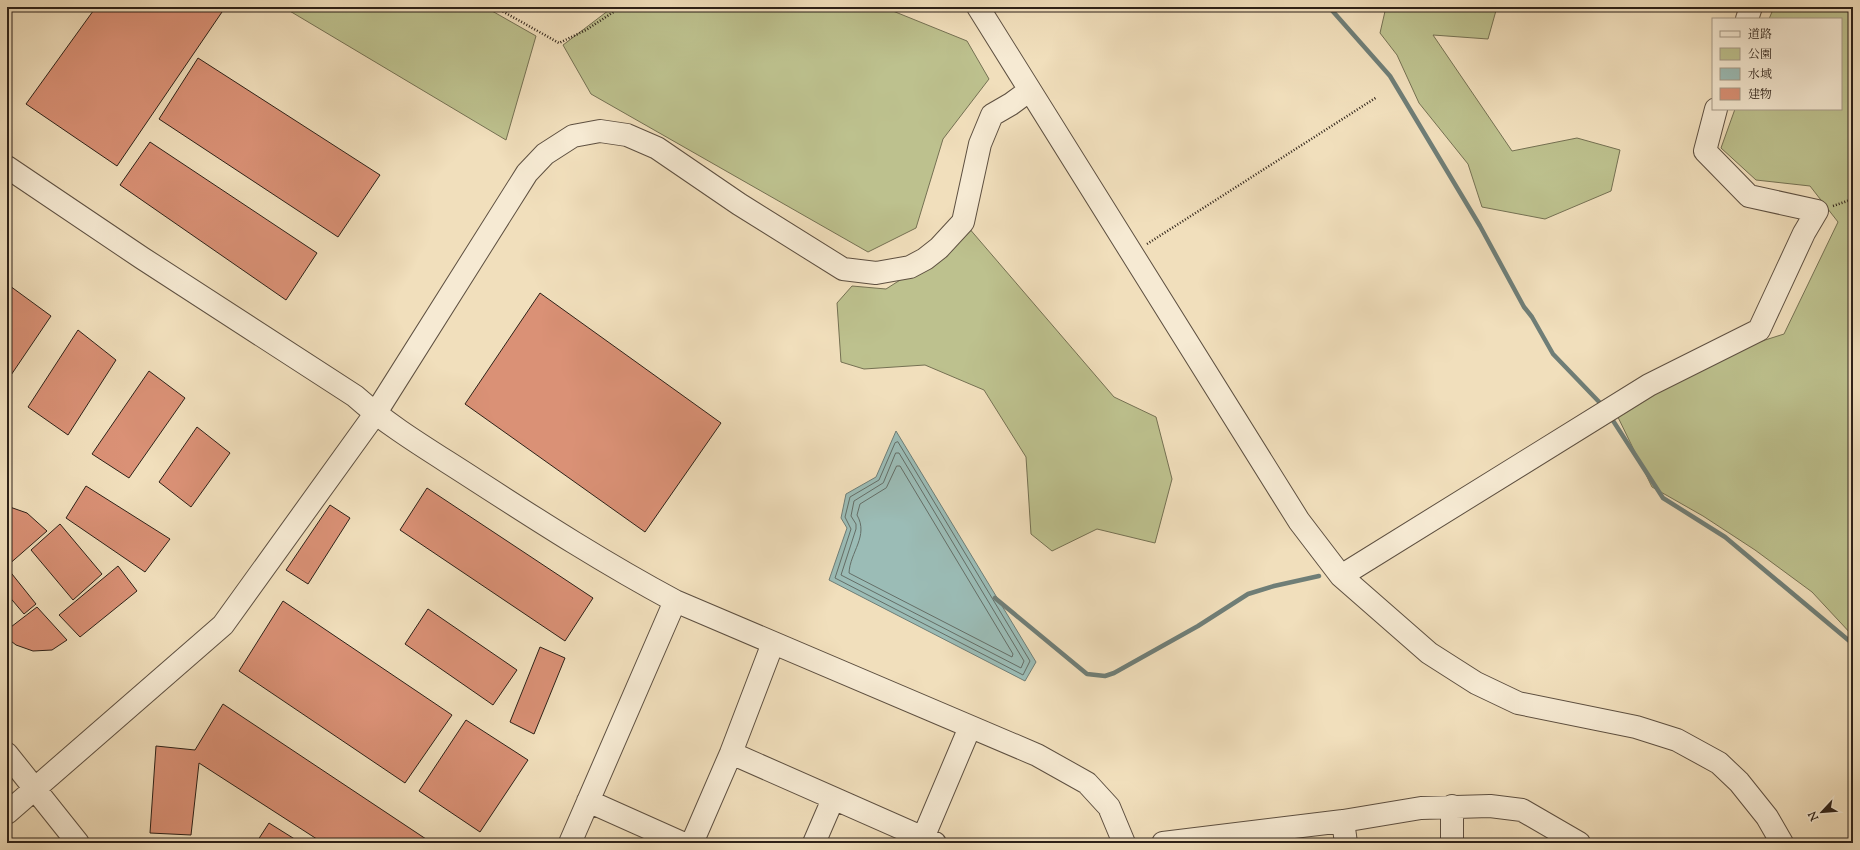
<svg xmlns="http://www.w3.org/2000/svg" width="1860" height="850" font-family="'Sorts Mill Goudy','Noto Serif JP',serif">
  <rect width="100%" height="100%" fill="#f1dfbc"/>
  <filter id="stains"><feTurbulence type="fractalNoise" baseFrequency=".005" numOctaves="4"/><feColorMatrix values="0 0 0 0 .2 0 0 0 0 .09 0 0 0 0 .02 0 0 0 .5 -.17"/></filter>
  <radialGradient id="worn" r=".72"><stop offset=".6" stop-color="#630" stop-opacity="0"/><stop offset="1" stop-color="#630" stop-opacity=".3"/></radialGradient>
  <path fill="#bdc18e" stroke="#757153" d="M283 7H485L536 36 506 140Z
    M613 7H883L967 41 989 79 943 139 916 228 868 252 591 94 563 45Z
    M1386 7H1497L1488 39 1433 35 1512 151 1577 138 1620 150 1611 191 1545 219 1482 207 1468 164 1419 103 1397 55 1380 33Z
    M1774 7H1853V636L1812 592 1755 550 1703 516 1652 487 1613 407 1646 378 1784 334 1838 222 1810 186 1756 180 1721 148 1735 109H1841V19H1769Z
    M968 227 1114 397 1156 417 1172 479 1155 543 1097 529 1052 551 1031 534 1026 457 984 390 925 365 864 369 841 362 837 303 852 286 886 289 938 256Z"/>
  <path fill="#9bbcb6" stroke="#6f7e77" d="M896 431 1036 662 1025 681 829 580 847 528 841 518 846 494 876 477Z"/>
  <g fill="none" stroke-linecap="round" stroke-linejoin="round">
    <path stroke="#646e67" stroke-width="1" d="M898 442 1030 661 1023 675 835 578 851 529 845 517 850 497 879 480 895 443Z
      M896 453H899L1024 661 1021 668 841 575 856 529V524L851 516 854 501 883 483Z
      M897 466H900L1013 654 1012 657 849 573C850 552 869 536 857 515L860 504 886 488Z"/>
    <path stroke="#6f7e77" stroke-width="4.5" d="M1329 7 1390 76 1480 226 1524 307 1532 317 1553 354 1603 406
      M1610 416 1663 498 1725 537 1853 644
      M995 598 1087 674 1105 676 1114 673 1198 626 1248 594 1274 586 1319 576"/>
  </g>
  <path fill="#da9176" stroke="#2d2118" d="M96 7H214L222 12 117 166 26 104Z
    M198 58 380 175 338 237 159 119Z
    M150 142 317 253 286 300 120 185Z
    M10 286 51 316 7 381V291Z
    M540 293 721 423 645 532 465 404Z
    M78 330 116 360 68 435 28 407Z
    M149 371 185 398 129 478 92 454Z
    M197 427 230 453 191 507 159 482Z
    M86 486 170 539 145 572 66 518Z
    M427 488 593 598 565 641 400 530Z
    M330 505 350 518 308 584 286 570Z
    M7 506 27 513 47 531 7 566Z
    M60 524 102 574 73 600 31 550Z
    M118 566 137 591 80 637 59 615Z
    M8 569 36 604 24 614 7 594Z
    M283 601 452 715 405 783 239 671Z
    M37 607 67 640 52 650 33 651 16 645 7 638V630Z
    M428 609 517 670 493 705 405 644Z
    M540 647 565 658 534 734 510 722Z
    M223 704 432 843H323L199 763 191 835 150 833 156 746 195 750Z
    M466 720 528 760 480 832 419 791Z
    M269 823 301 843H256Z"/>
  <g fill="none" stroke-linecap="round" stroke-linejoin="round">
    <g stroke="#5e5041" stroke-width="24">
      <path id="minor" d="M978 7 1299 521 1341 576 1429 653 1476 683 1518 703 1636 727 1677 740 1719 763 1739 782 1767 817 1782 843
        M1747 19 1751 7
        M7 167 142 258 355 396C392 429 436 454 477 481 542 523 606 564 675 601L1037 755 1087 783 1109 807 1124 843
        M1341 576 1649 385 1759 330 1804 233 1817 211 1749 196 1705 151 1716 109
        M731 753 935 843
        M7 754 78 843
        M588 801 682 843
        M7 813 223 625 375 414 527 173 545 154 573 136 600 131 627 135 657 148 739 204 843 269 876 273 910 267 925 259 939 248 963 222 980 144 992 115 1011 104 1030 90
        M1343 821 1346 843
        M923 838 970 727
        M570 843 675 601
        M692 843 731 753 773 643
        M814 843 833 799
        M1163 843 1343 821 1421 808 1490 806 1522 810 1579 843
        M1452 843V806"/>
    </g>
    <path stroke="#2d2118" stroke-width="2.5" stroke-dasharray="1 2" stroke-linecap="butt" d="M495 7 559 43 586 30 621 7
      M1833 206 1853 199
      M1147 244 1377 97"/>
    <use href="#minor" stroke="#f6ead3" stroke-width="22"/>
  </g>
  <rect width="1860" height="850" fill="none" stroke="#f1dfbc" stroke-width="24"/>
  <rect x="8" y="8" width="1844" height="834" fill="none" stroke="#2d2118" stroke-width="2"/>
  <rect x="12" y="12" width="1836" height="826" fill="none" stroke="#2d2118"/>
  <rect x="1712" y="18" width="130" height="92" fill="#f6ead3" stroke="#a69a88"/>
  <rect x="1720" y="31" width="20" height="6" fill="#f6ead3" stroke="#a69a88"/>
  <text x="1748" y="38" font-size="12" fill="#2d2118">道路</text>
  <rect x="1720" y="48" width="20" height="12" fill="#bdc18e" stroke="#a69a88"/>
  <text x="1748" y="58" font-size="12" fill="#2d2118">公園</text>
  <rect x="1720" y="68" width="20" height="12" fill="#9bbcb6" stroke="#a69a88"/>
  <text x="1748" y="78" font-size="12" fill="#2d2118">水域</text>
  <rect x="1720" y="88" width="20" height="12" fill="#da9176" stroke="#a69a88"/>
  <text x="1748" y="98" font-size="12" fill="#2d2118">建物</text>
  <g transform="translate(1822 812) rotate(244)" stroke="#f6ead3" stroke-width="3" paint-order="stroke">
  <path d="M0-3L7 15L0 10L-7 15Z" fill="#2d2118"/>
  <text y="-6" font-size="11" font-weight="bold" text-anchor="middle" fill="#2d2118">N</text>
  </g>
  <rect width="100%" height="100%" filter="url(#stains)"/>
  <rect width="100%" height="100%" fill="url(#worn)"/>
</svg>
